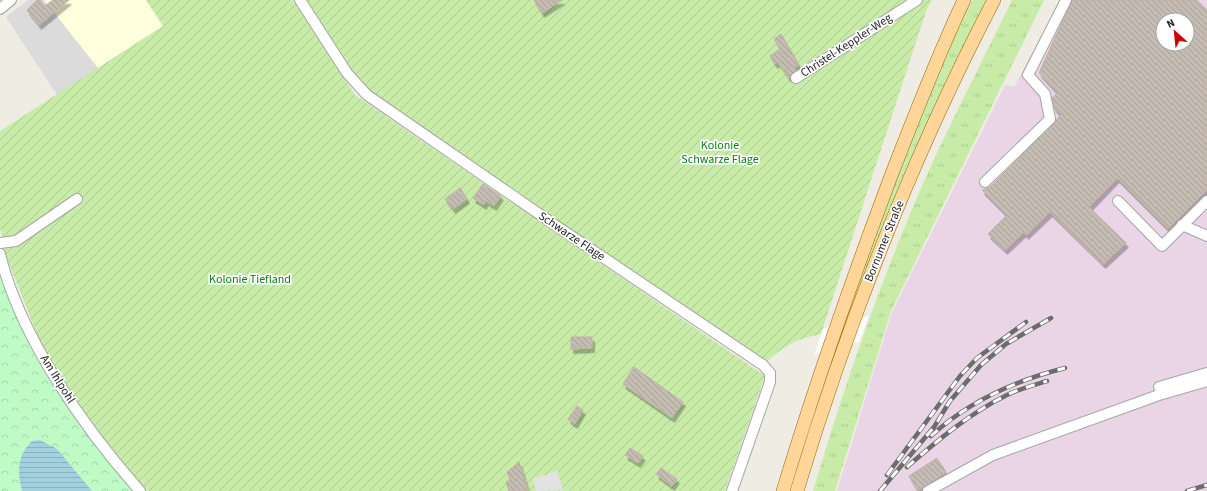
<svg xmlns="http://www.w3.org/2000/svg" width="1207" height="491" font-family="'Source Sans 3',sans-serif">
  <defs>
    <pattern id="grass-tufts" width="24" height="20" patternUnits="userSpaceOnUse"><rect width="24" height="20" fill="#c8eba8"/><path d="M3 7l-1-3M5 7V3M7 7l1-3M15 17l-1-3M17 17v-4M19 17l1-3" fill="none" stroke="#abc990"/></pattern>
    <pattern id="park-crowns" width="20" height="18" patternUnits="userSpaceOnUse"><rect width="20" height="18" fill="#bffbc5"/><path d="M2 6a3 3 0 1 1 6 0M12 15a3 3 0 1 1 6 0" fill="none" stroke="#a4d7a9"/></pattern>
    <pattern id="garden-furrows" width="10" height="10" patternUnits="userSpaceOnUse"><rect width="10" height="10" fill="#c8eba8"/><path d="M-1 1l2-2M0 10L10 0M9 11l2-2" fill="none" stroke="#abc990"/></pattern>
    <pattern id="water-rules" width="6" height="5" patternUnits="userSpaceOnUse"><rect width="6" height="5" fill="#a3d0df"/><path d="M0 2.5h6" fill="none" stroke="#8cb2bf"/></pattern>
    <pattern id="building-back-hatch" width="6" height="6" patternUnits="userSpaceOnUse"><rect width="6" height="6" fill="#c4bbb3"/><path d="M-1 5l2 2M0 0l6 6M5-1l2 2" fill="none" stroke="#a8a09a"/></pattern>
    <filter id="shadow"><feDropShadow dx="2.5" dy="4.5" stdDeviation="0" flood-color="#0004"/></filter>
  </defs>
  <rect width="100%" height="100%" fill="#efece4"/>
  <path fill="#dcdbdb" d="M28 0H146L164 26 57 95 6 17Z"/>
  <path fill="#e9d5e5" fill-rule="evenodd" d="M1060 0H1207V491H837L892 312 1005 85 1014 87ZM1163 20H1187V44H1163Z"/>
  <path fill="#feffdd" d="M44 0H146L164 26 98 68Z"/>
  <path fill="url(#grass-tufts)" d="M972 0H987C932 103 888 211 847 320L844 321C883 212 921 103 972 0Z
    M1012 0H1044L891 311 835 491H813C845 384 880 282 925 179 952 119 983 60 1012 0Z"/>
  <path fill="url(#park-crowns)" d="M0 277 4 280C12 301 19 322 29 342 57 396 94 445 134 491H0Z"/>
  <path fill="url(#garden-furrows)" d="M146 0H293L355 95 765 376 725 491H147L91 424 40 342 5 253 0 227V131L163 26Z
    M300 0H932L927 9 913 51 821 334C793 340 784 346 763 365L367 95Z"/>
  <path fill="#e2e2e2" d="M557 471 563 490 536 491 533 479Z"/>
  <path fill="url(#water-rules)" d="M40 440 57 449 92 491H22C17 471 17 456 32 441Z"/>
  <path fill="#fff" d="M869 316 859 342 814 355 823 329Z"/>
  <path fill="url(#building-back-hatch)" stroke="#c2b2a6" fill-rule="evenodd" filter="url(#shadow)" d="M37 0H40L45 6 53 0H69L39 25 27 10Z
    M534 0H562L542 13Z
    M1072 0H1197L1207 10V190L1168 229 1117 178 1089 207 1126 243 1103 264 1050 212 1026 235 1024 232 1005 250 988 234 1007 215 982 190 990 187 1061 115 1054 108 1052 98 1058 93 1039 73ZM1163 20H1187V44H1163Z
    M781 34 799 65 794 68 796 70 789 78 778 62 775 64 770 56 780 49 774 39Z
    M483 184 501 196 494 206 486 201 484 205 473 198Z
    M460 188 467 199 453 209 445 199Z
    M571 337H592V348L571 349Z
    M634 367 683 402 672 418 623 384Z
    M577 406 583 410 575 424 568 419Z
    M630 448 643 456 638 463 625 455Z
    M937 458 946 472 922 489 921 488 917 490 909 476Z
    M519 462 528 491H509L506 482 510 480 507 472Z
    M661 468 677 479 672 486 656 474Z"/>
  <g fill="none" stroke-linecap="round" stroke-linejoin="round">
    <g stroke="#a5a5a5" stroke-width="12">
      <path id="minor" d="M300 0 347 73 367 95 558 227 763 365 770 373V382L732 491
        M0 9 11 0
        M796 78 917 0
        M985 182 1050 119 1045 94 1028 75 1066 0
        M1118 201 1162 246 1207 201
        M1182 225 1207 236
        M0 243 16 241 77 199
        M0 254C20 337 84 428 140 491
        M1159 387 1207 373
        M928 491 993 455 1159 395 1207 381"/>
    </g>
    <g stroke="#986800" stroke-width="14">
      <path id="major" d="M783 491C815 385 852 280 891 176 914 117 937 57 964 0
        M797 491C848 322 912 157 994 0"/>
    </g>
    <use href="#minor" stroke="#fff" stroke-width="10"/>
    <use href="#major" stroke="#ffd599" stroke-width="13"/>
    <g stroke="#6c6c6c" stroke-width="4.5">
      <path id="rail" d="M931 436C968 402 1017 380 1065 368
        M907 467C938 440 970 413 1007 395 1019 389 1034 385 1047 381
        M887 475 960 376 977 358 1026 322
        M880 491 934 427 950 401 981 365 1006 344 1051 318
        M1187 491 1207 485"/>
    </g>
    <use href="#rail" stroke="#fff" stroke-width="3" stroke-dasharray="9" stroke-linecap="butt"/>
  </g>
  <g text-anchor="middle" stroke-width="3.5" stroke-linejoin="round" paint-order="stroke">
    <g font-size="12" fill="#1e1e1e" stroke="#fff">
      <text transform="translate(846 45) rotate(-33)" y="4">Christel-Keppler-Weg</text>
      <text transform="translate(572 236) rotate(34)" y="4">Schwarze Flage</text>
      <text transform="translate(884 241) rotate(-68)" y="4">Bornumer Straße</text>
      <text transform="translate(58 379) rotate(58)" y="4">Am Ihlpohl</text>
    </g>
    <g font-size="12" fill="#088114" stroke="#fff">
      <text x="720" y="149">Kolonie<tspan x="720" dy="14">Schwarze Flage</tspan></text>
      <text x="250" y="283">Kolonie Tiefland</text>
    </g>
  </g>
  <g transform="translate(1175 32) rotate(333)"><circle r="19" fill="#ffffff" stroke="#a5a5a5"/>
  <path d="M0-3L7 15L0 10L-7 15Z" fill="#cc0300"/>
  <text y="-6" font-size="11" font-weight="bold" text-anchor="middle" fill="#1e1e1e">N</text>
  </g>
</svg>
